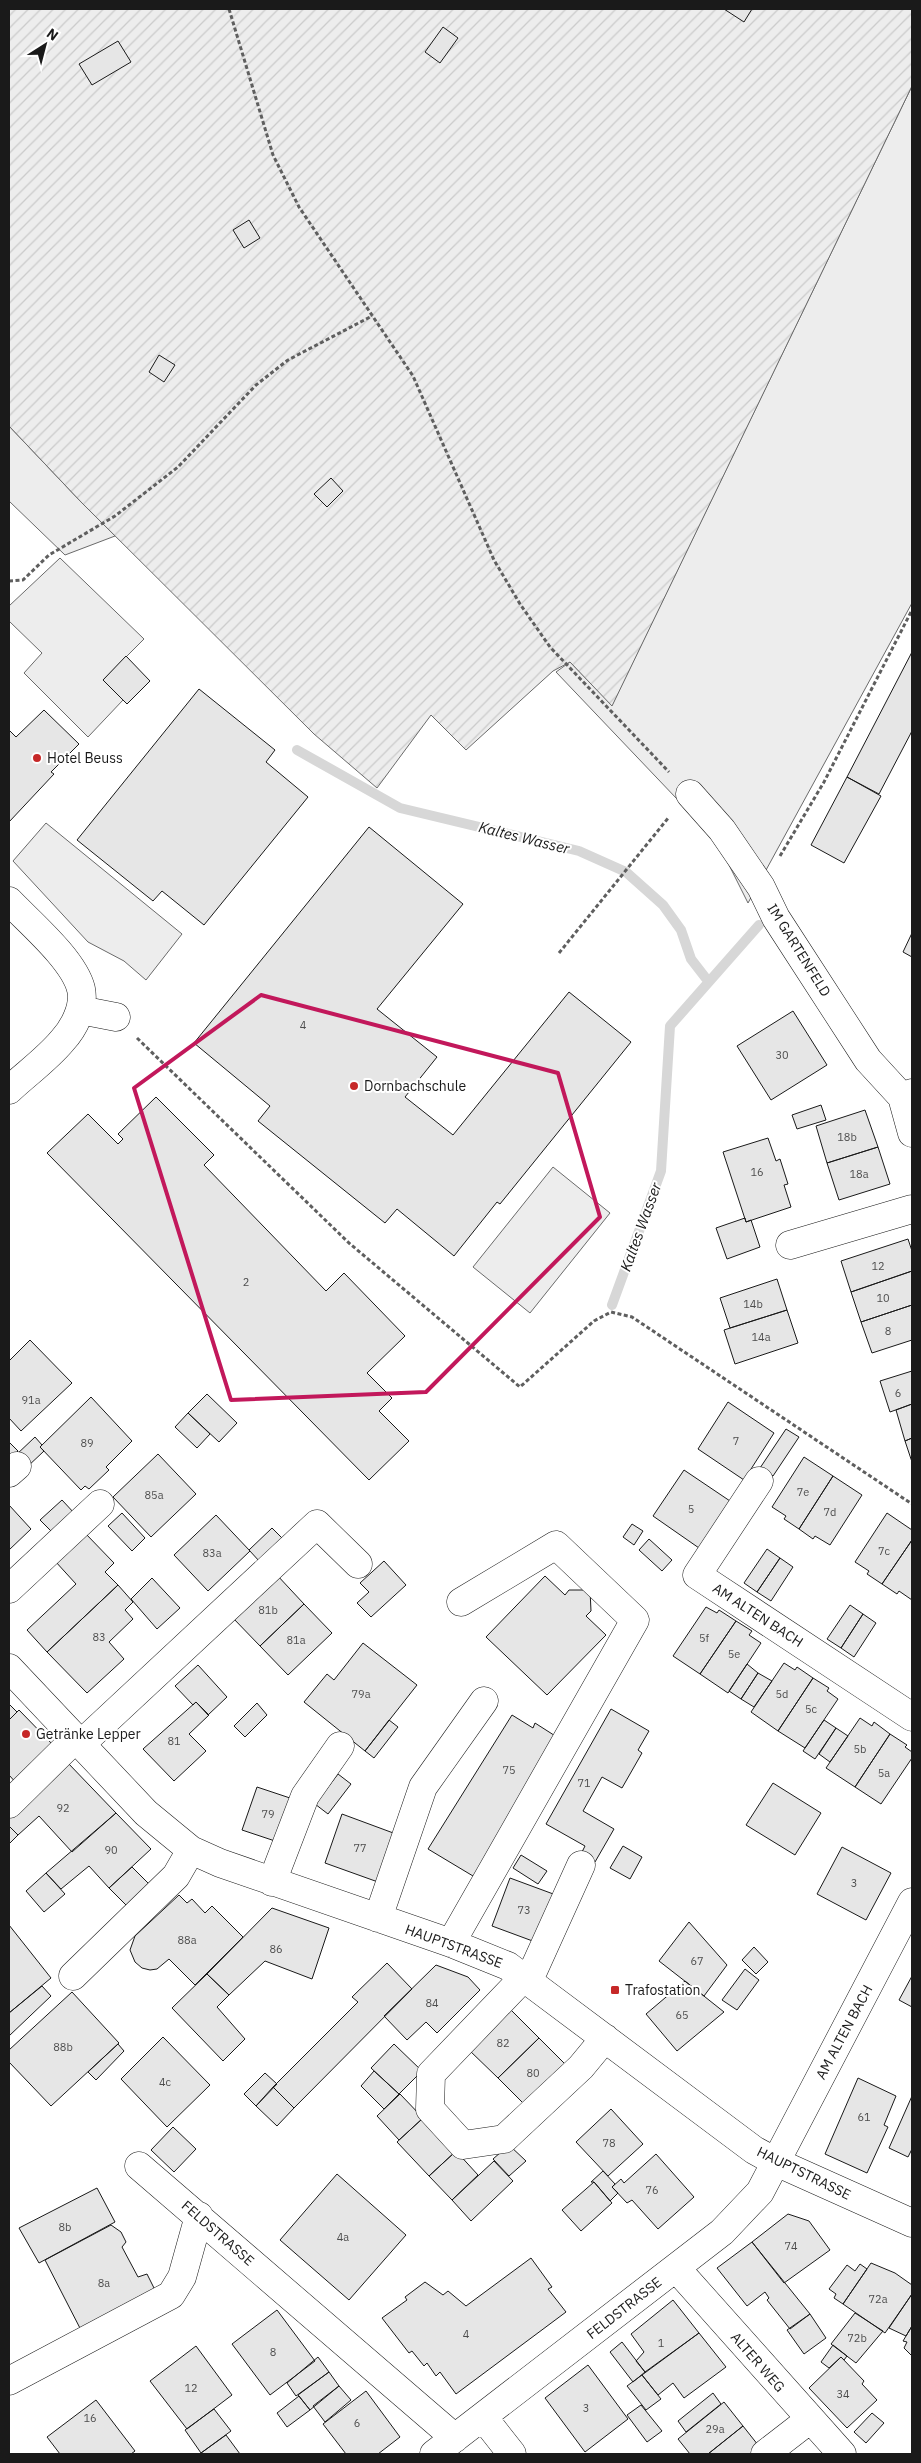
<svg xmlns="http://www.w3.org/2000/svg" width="921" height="2463" font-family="'IBM Plex Sans',sans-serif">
  <defs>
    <pattern id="garden-furrows" width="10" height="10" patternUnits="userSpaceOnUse" patternTransform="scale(1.25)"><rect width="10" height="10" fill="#ededed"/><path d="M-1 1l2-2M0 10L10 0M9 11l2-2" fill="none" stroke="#cbcbcb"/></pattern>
  </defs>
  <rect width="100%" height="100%" fill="#fff"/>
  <path fill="#ededed" stroke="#6a6a6a" d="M912 86V603L748 903 717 841 556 672 570 662 612 705Z
    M9 426 82 503 115 536 65 555 9 501Z
    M60 558 144 639 103 680 123 700 88 737 24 673 42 653 9 621V606Z
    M46 823 182 934 146 980 124 961 88 942 13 861Z
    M553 1167 610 1213 530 1313 473 1267Z"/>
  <path fill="url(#garden-furrows)" stroke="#6a6a6a" d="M9 9H912V86L612 706 570 662 553 671 466 750 431 715 377 788 314 734 82 503 9 426Z"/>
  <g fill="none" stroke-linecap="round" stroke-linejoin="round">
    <path stroke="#d7d7d7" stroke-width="10" d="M297 750 400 808 579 851 626 872 663 905 681 930 691 959 708 981
      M612 1305 661 1171 670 1026 759 925"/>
  </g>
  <path fill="#e6e6e6" stroke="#1a1a1a" d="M724 9H752L744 22Z
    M443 27 458 38 440 63 425 52Z
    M118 41 131 62 92 85 79 64Z
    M249 220 260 238 244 248 233 230Z
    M159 355 175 365 164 382 149 372Z
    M331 478 343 491 327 507 314 494Z
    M912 652V731L879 794 847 777Z
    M126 656 150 681 127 704 103 680Z
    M199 689 275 750 266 762 308 797 204 925 162 891 153 901 77 840Z
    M44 710 79 744 51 772 54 774 9 822V730L16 737Z
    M847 777 881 796 844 863 811 845Z
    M369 827 463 904 377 1009 437 1057 405 1097 453 1135 569 992 631 1042 500 1204 497 1202 454 1256 397 1209 385 1223 258 1121 270 1106 194 1043Z
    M912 933V957L903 952Z
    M793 1011 827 1065 771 1100 737 1046Z
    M156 1097 214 1155 204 1165 326 1291 344 1273 405 1336 367 1373 392 1398 379 1411 409 1441 369 1480 47 1153 88 1114 118 1144 123 1139 118 1134Z
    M821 1105 826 1120 797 1129 792 1115Z
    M865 1110 878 1147 827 1163 816 1126Z
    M768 1138 776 1161 780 1159 788 1184 784 1185 791 1207 746 1222 723 1152Z
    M878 1147 890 1184 839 1200 827 1163Z
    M745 1218 746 1222 751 1220 760 1247 727 1259 716 1228Z
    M908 1239 912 1251V1271L851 1292 841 1261Z
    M912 1271V1305L861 1322 851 1292Z
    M777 1279 787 1310 730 1328 720 1298Z
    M912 1305V1340L872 1353 861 1322Z
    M787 1310 798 1343 735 1364 724 1330Z
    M30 1340 72 1383 21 1431 9 1418V1361Z
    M912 1371V1404L890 1412 880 1381Z
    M207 1394 237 1423 219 1442 188 1413Z
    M91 1397 132 1441 106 1467 109 1470 89 1489 85 1486 81 1490 40 1447Z
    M728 1402 774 1433 744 1480 698 1449Z
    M912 1404V1438L905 1441 896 1410Z
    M188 1413 210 1434 197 1448 175 1427Z
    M786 1429 799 1437 773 1476 760 1468Z
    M35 1437 42 1445 40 1447 44 1451 26 1468 15 1456Z
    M912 1438V1462L905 1441Z
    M9 1442 18 1451 9 1461Z
    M158 1454 196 1494 151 1537 113 1497Z
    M804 1457 833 1476 799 1529 784 1519 786 1516 772 1507Z
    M684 1470 730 1501 699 1548 653 1516Z
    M833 1476 862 1495 830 1545 815 1536 813 1539 799 1529Z
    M62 1500 75 1514 54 1534 40 1520Z
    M9 1505 31 1529 9 1550Z
    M122 1513 145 1538 132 1551 108 1526Z
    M887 1513 912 1530V1540L882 1584 867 1574 869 1571 855 1562Z
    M216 1515 250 1551 208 1591 174 1555Z
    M632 1524 643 1531 634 1545 623 1537Z
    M272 1528 283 1539 260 1562 249 1550Z
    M85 1533 114 1563 105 1572 118 1585 47 1652 27 1630 76 1584 55 1561Z
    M649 1539 672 1560 662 1571 639 1550Z
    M912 1540V1600L899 1591 897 1594 882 1584Z
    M767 1549 780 1558 757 1592 744 1583Z
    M780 1558 793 1567 771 1601 757 1592Z
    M384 1561 406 1585 371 1617 357 1603 369 1592 360 1583Z
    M276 1574 304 1604 260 1646 232 1617Z
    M545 1576 565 1595 569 1590H590L591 1611 586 1616 606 1635 547 1695 486 1637Z
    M152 1578 180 1608 157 1629 131 1599Z
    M118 1585 133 1602 125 1610 133 1619 109 1642 124 1659 87 1693 47 1652Z
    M304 1604 332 1633 288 1675 260 1646Z
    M850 1605 863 1614 841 1648 827 1639Z
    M706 1607 717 1613 719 1610 736 1621 700 1674 673 1656Z
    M863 1614 876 1623 854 1657 841 1648Z
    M736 1621 752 1631 749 1635 761 1643 728 1693 700 1674Z
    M363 1643 417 1685 365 1751 304 1702 327 1674 334 1680Z
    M784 1663 795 1670 797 1667 813 1678 778 1731 751 1712Z
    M747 1664 758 1673 741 1699 729 1691Z
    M198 1665 227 1697 208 1715 196 1702 193 1705 175 1686Z
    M758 1673 772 1681 754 1707 741 1699Z
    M813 1678 829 1688 827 1691 838 1699 805 1748 778 1731Z
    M196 1702 209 1715 189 1734 206 1751 174 1781 143 1749Z
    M257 1703 267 1715 245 1737 234 1726Z
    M9 1704 17 1712 9 1720Z
    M611 1709 649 1731 638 1750 642 1753 622 1788 602 1777 583 1811 614 1829 595 1862 581 1854 585 1846 546 1824Z
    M19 1710 56 1748 18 1785 9 1775V1720Z
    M512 1715 533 1728 535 1723 560 1739 478 1879 428 1849Z
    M860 1718 872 1726 874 1722 890 1734 855 1787 826 1768Z
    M389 1720 398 1727 374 1758 365 1751Z
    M824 1720 836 1728 815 1759 803 1751Z
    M836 1728 848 1736 830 1762 819 1754Z
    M890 1734 907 1745 905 1747 912 1752V1758L881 1804 855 1787Z
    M67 1762 116 1813 72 1852 39 1816 18 1835 9 1826V1816Z
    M338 1774 351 1784 328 1814 315 1804Z
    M773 1783 821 1813 795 1855 746 1825Z
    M257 1787 293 1799 278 1842 242 1830Z
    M116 1813 151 1849 109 1888 89 1866 61 1889 46 1873Z
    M342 1814 396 1834 378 1882 325 1863Z
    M9 1826 18 1835 9 1844Z
    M623 1846 642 1857 630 1879 610 1868Z
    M842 1847 891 1873 866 1920 817 1894Z
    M521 1855 547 1871 538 1884 513 1868Z
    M132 1867 151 1886 129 1908 109 1888Z
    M46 1873 65 1894 44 1912 26 1891Z
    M510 1878 556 1895 538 1943 492 1926Z
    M179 1895 187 1903 192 1899 205 1913 212 1906 243 1937 195 1985 169 1959 157 1969 150 1970 142 1968 135 1962 130 1950 135 1936Z
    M272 1908 329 1928 312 1979 265 1961 229 1995 207 1974Z
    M689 1922 727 1965 704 1996 659 1961Z
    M9 1925 51 1978 9 2013Z
    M754 1947 768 1962 756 1974 742 1960Z
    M387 1963 412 1989 294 2108 273 2087 358 2002 352 1997Z
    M436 1965 468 1977 480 1990 437 2033 426 2022 407 2040 384 2016Z
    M745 1969 759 1980 737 2010 722 2000Z
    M207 1974 229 1995 217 2007 245 2039 223 2061 172 2008Z
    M912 1976V2007L899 2000Z
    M685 1981 724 2012 677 2051 646 2014Z
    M42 1986 51 1996 9 2036V2013Z
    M72 1992 119 2043 51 2106 9 2062V2050Z
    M509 2008 539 2038 498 2078 468 2049Z
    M163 2037 210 2085 167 2127 121 2079Z
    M539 2038 569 2068 528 2108 498 2078Z
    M118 2044 124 2051 96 2080 88 2072Z
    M394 2044 422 2071 399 2094 371 2068Z
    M374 2071 399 2094 384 2109 361 2086Z
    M265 2073 277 2084 256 2106 244 2094Z
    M858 2078 896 2096 884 2125 888 2127 867 2173 825 2154Z
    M273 2087 294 2108 277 2126 256 2106Z
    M400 2094 423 2118 399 2140 377 2116Z
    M912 2096V2149L908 2157 889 2148Z
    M611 2109 643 2144 608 2176 576 2142Z
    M422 2119 454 2153 429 2176 397 2142Z
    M173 2127 196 2149 174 2172 151 2150Z
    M509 2145 526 2161 509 2176 493 2159Z
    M456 2151 478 2175 452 2200 429 2176Z
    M656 2154 694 2197 658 2229 632 2200 627 2203 612 2187 621 2179 624 2183Z
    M494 2161 513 2181 471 2221 452 2200Z
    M603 2171 615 2184 612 2187 618 2193 610 2201 594 2182H591Z
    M337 2174 406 2235 349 2300 280 2240Z
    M594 2182 612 2203 581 2231 562 2210Z
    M97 2188 115 2222 39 2263 19 2228Z
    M788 2214 809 2221 830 2250 784 2283 752 2242Z
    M111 2225 121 2232 126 2242 122 2247 138 2277 147 2274 154 2288 149 2299 83 2334 45 2260Z
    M752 2242 810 2314 790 2329 767 2300 769 2298 765 2292 747 2306 717 2268Z
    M531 2258 552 2287 548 2289 566 2312 456 2394 440 2372 436 2376 427 2363 424 2366 412 2351 409 2353 382 2318 407 2300 405 2297 425 2282 443 2295 448 2291 466 2306Z
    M871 2263 895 2273 912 2285V2294L885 2333 843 2304Z
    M860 2264 867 2269 843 2304 834 2298 836 2294 829 2289 847 2265 855 2271Z
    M912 2294V2326L906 2336 889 2328Z
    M673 2300 699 2333 645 2372 636 2361 644 2352 631 2334Z
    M277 2310 315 2361 270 2395 232 2344Z
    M855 2313 883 2331 856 2363 831 2344Z
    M810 2314 826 2338 804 2354 787 2330Z
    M912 2326V2356L904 2348 907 2342 903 2341Z
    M699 2333 726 2367 684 2398 673 2383 658 2395 642 2375Z
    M622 2342 645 2372 633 2382 610 2352Z
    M833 2345 847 2356 844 2360 841 2357 829 2368 821 2362Z
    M196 2346 232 2395 187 2429 150 2381Z
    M318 2357 329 2372 296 2396 287 2383Z
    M841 2357 864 2381 862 2384 877 2400 847 2428 809 2388Z
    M588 2365 628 2419 585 2452 545 2398Z
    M329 2372 339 2386 310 2410 298 2395Z
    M642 2375 661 2399 646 2410 627 2386Z
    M339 2386 351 2400 325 2422 313 2406Z
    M366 2391 400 2437 378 2454H346L323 2424Z
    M713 2393 721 2404 686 2432 678 2421Z
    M299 2396 310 2410 287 2427 277 2413Z
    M96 2400 135 2451 131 2454H60L47 2437Z
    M724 2402 743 2426 708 2454H690L678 2439Z
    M641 2405 662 2431 647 2442 627 2415Z
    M214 2409 231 2431 201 2453 185 2430Z
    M872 2413 884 2423 866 2443 854 2432Z
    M743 2426 762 2450 757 2454H708Z
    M226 2435 240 2454H203L201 2453Z"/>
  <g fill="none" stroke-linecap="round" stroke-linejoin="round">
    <g stroke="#1a1a1a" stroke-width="29">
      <path id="minor" d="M690 794 722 830 761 887 776 918 868 1060 902 1097 912 1093
        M9 901C29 922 74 960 81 989 85 1007 74 1028 62 1041 47 1059 26 1074 9 1090
        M80 1010 116 1017
        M902 1097 912 1133
        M790 1245 912 1209
        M9 1473 17 1466
        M759 1481 697 1575 912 1717
        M9 1589 100 1504
        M9 1668 146 1813 191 1850 220 1863 451 1943 508 1966 754 2150 776 2162 912 2223
        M81 1744 317 1524 358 1564
        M9 1804 76 1738
        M272 1882 305 1796 340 1746
        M378 1918 423 1787 484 1701
        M451 1943 635 1620 556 1545 461 1602
        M73 1976 176 1876 191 1850
        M525 1976 431 2074 430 2109 463 2145 504 2139 581 2067 605 2038
        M529 1980 581 1865
        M139 2166 455 2438
        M676 2268 842 2454
        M9 2381 171 2295 182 2277 199 2216
        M483 2417 512 2454
        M434 2454 722 2232 760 2192 912 1902
        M765 2454 809 2420"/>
    </g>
    <path stroke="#5f5f5f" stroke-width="3" stroke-dasharray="4 2.5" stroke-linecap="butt" d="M229 9 273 155 299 207 413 376 494 560 520 604 550 647 669 772
      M9 581 23 580 49 555 115 516 178 467 256 385 288 360 372 316
      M780 856 824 782 912 610
      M559 953 669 817
      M137 1038 349 1243 520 1387 594 1321 611 1312 632 1317 912 1504"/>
    <use href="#minor" stroke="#fff" stroke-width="28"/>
  </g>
  <path fill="none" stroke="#c2185b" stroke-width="4" stroke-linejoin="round" d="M261 995 558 1073 600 1217 426 1392 231 1400 134 1088Z"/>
  <g fill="#c62828" stroke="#fff" stroke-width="2">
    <circle cx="37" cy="758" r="5"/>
    <circle cx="354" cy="1086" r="5"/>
    <circle cx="26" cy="1734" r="5"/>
    <rect x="610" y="1985" width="10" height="10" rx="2.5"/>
  </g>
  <g text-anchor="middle" stroke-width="4" stroke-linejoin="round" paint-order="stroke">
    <g font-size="11" fill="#4d4d4d">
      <text x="303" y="1029">4</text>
      <text x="782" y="1059">30</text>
      <text x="847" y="1141">18b</text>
      <text x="757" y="1176">16</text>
      <text x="859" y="1178">18a</text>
      <text x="878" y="1270">12</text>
      <text x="246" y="1286">2</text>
      <text x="883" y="1302">10</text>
      <text x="753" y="1308">14b</text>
      <text x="888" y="1335">8</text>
      <text x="761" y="1341">14a</text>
      <text x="898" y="1397">6</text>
      <text x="31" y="1404">91a</text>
      <text x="736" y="1445">7</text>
      <text x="87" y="1447">89</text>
      <text x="803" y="1496">7e</text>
      <text x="154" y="1499">85a</text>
      <text x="691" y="1513">5</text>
      <text x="830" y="1516">7d</text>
      <text x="884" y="1555">7c</text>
      <text x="212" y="1557">83a</text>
      <text x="268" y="1614">81b</text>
      <text x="99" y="1641">83</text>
      <text x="704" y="1642">5f</text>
      <text x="296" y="1644">81a</text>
      <text x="734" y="1658">5e</text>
      <text x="361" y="1698">79a</text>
      <text x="782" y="1698">5d</text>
      <text x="811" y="1713">5c</text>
      <text x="174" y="1745">81</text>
      <text x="860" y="1753">5b</text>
      <text x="509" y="1774">75</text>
      <text x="884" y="1777">5a</text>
      <text x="584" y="1787">71</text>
      <text x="63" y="1812">92</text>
      <text x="268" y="1818">79</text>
      <text x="360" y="1852">77</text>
      <text x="111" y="1854">90</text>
      <text x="854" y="1887">3</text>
      <text x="524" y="1914">73</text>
      <text x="187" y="1944">88a</text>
      <text x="276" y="1953">86</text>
      <text x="697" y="1965">67</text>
      <text x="432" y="2007">84</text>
      <text x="682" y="2019">65</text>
      <text x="503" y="2047">82</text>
      <text x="63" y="2051">88b</text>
      <text x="533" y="2077">80</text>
      <text x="165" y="2086">4c</text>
      <text x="864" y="2121">61</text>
      <text x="609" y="2147">78</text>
      <text x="652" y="2194">76</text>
      <text x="65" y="2231">8b</text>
      <text x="343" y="2241">4a</text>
      <text x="791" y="2250">74</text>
      <text x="104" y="2287">8a</text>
      <text x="878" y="2303">72a</text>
      <text x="466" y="2338">4</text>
      <text x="857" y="2342">72b</text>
      <text x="661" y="2347">1</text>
      <text x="273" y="2356">8</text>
      <text x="191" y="2392">12</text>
      <text x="843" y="2398">34</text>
      <text x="586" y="2412">3</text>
      <text x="90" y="2422">16</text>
      <text x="357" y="2427">6</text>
      <text x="715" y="2433">29a</text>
    </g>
    <g font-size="14" fill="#1a1a1a" stroke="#fff" text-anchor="start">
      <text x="47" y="763">Hotel Beuss</text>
      <text x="364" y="1091">Dornbachschule</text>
      <text x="36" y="1739">Getränke Lepper</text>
      <text x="625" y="1995">Trafostation</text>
    </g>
    <g font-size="14" fill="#1a1a1a" stroke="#fff">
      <text transform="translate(799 950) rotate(58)" y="5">IM GARTENFELD</text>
      <text transform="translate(758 1615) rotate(33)" y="5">AM ALTEN BACH</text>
      <text transform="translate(454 1946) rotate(20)" y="5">HAUPTSTRASSE</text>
      <text transform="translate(844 2032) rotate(-62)" y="5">AM ALTEN BACH</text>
      <text transform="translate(804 2173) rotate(26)" y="5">HAUPTSTRASSE</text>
      <text transform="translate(218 2233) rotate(41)" y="5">FELDSTRASSE</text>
      <text transform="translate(624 2308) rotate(-38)" y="5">FELDSTRASSE</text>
      <text transform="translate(758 2362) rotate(49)" y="5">ALTER WEG</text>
    </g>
    <g font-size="15" font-style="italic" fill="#1a1a1a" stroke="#fff">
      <text transform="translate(524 838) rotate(14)" y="5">Kaltes Wasser</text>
      <text transform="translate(641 1227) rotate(-70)" y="5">Kaltes Wasser</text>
    </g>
  </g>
  <rect width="921" height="2463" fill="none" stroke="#1a1a1a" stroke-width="20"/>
  <g transform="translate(45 45) rotate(36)" stroke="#ffffff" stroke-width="4" paint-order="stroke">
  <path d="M0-4L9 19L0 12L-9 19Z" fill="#1a1a1a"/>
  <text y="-8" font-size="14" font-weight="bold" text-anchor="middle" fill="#1a1a1a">N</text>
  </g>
</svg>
